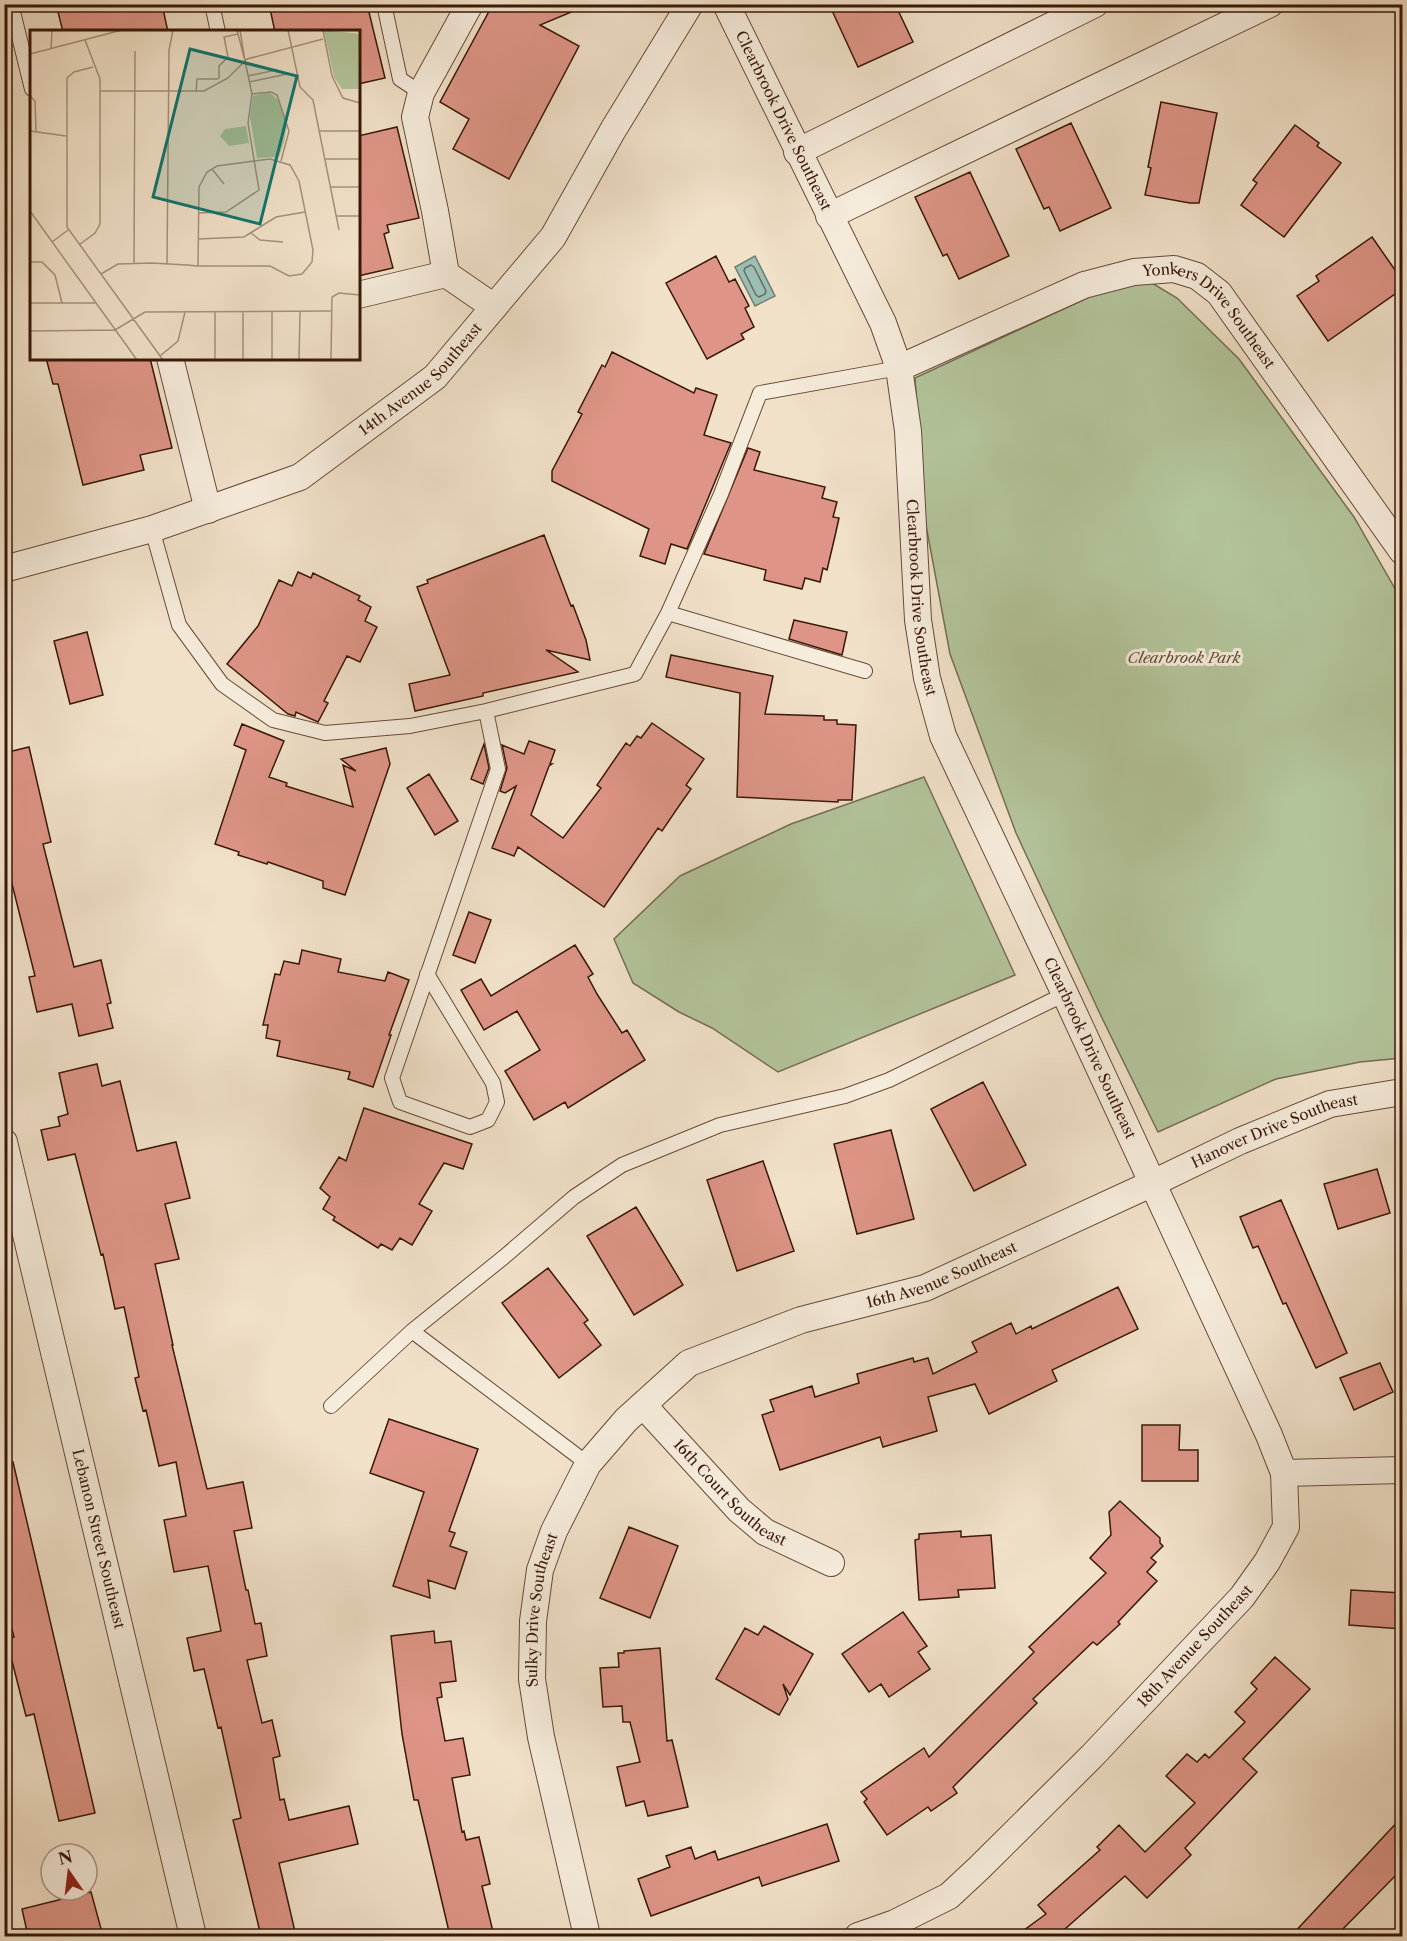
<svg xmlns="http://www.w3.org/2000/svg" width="1407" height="1941" font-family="'Libre Caslon Text',serif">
  <rect width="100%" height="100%" fill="#f1e1c9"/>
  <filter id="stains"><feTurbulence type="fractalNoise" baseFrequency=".00333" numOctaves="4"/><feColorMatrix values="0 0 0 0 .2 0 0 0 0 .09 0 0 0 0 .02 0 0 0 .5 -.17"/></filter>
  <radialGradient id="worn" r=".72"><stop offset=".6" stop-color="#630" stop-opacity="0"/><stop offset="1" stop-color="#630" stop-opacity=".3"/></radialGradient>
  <path fill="#b3c49b" stroke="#766e52" stroke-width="1.5" d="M1147 280 1177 298 1239 359 1354 517 1402 601V1058L1360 1062 1276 1079 1158 1132 1101 1016 1016 833 950 654 925 520 915 378 1111 287Z
    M924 777 1015 975 778 1072 712 1028 679 1012 633 983 614 939 680 876 791 824Z"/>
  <path fill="#9bbeb3" stroke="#747c6f" stroke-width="1.5" d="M755 256 775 296 755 306 735 267Z"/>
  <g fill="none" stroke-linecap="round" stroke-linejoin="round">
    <path stroke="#6a6b5e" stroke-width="1.5" d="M751 265 754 267 766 291 765 294 759 297 756 295 744 271 745 268Z"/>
  </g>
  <path fill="#de9587" stroke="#391808" stroke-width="1.5" d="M56 4H162L168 32H63Z
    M269 4H367L385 78 358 84V32H275Z
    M493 4 588 5 540 25 579 46 509 179 453 149 469 119 440 102Z
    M829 4H895L913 42 858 67Z
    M1161 102 1217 113 1199 203H1190L1145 195 1151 168 1148 167Z
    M1071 123 1111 208 1060 231 1049 207 1044 209 1016 149Z
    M1295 125 1319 143 1317 146 1341 163 1284 237 1241 205 1257 183 1253 180Z
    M397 127 419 218 387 225 389 232 384 234 393 268 358 276V136Z
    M970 172 1009 256 959 279 947 254 943 256 915 197Z
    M1372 237 1402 280V289L1328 341 1297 296 1319 281 1316 276Z
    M716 256 729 282 735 279 749 306 745 308 754 327 741 334 744 339 707 359 666 283Z
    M612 352 694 393 696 388 717 395 704 435 731 443 687 549 671 544 665 564 640 556 649 529 552 481V471L582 414 578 412 602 365 605 367Z
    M46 358H150L172 448 140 455 144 470 83 485 58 384H53Z
    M748 448 760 452 754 470 825 487 822 498 837 502 833 517 839 518 835 536 827 570 823 568 820 582 805 578 802 589 764 580 766 570 704 554Z
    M544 535 571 606 573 605 586 640 590 660 546 650 578 672 483 693V696L415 711 409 684 450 675 417 587 428 583 427 580Z
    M298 572 311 578 313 573 360 596 358 600 371 607 365 621 377 627 360 662 347 656 324 701 328 703 318 722 296 712 295 716 288 714 227 664 258 626 279 580 292 586Z
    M794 620 847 632 842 655 789 639Z
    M87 632 103 695 70 704 54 641Z
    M671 655 773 676 765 714 824 716V720H837V724L856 725 852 800H838V802L737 797 740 693 666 677Z
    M652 723 704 759 686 785 691 789 681 803 662 831 658 828 604 907 518 847 514 856 492 848 516 786 505 793 500 791 507 768 502 745 524 754 529 741 555 750 550 764H552L549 766 531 815 563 838 601 788 597 785 626 743 630 746 637 736 641 738Z
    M242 724 284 741 269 777 287 783 286 786 353 807 343 765 356 771 341 759 386 748 390 764 345 895 323 888V881L268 862 267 864 238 855 239 852 215 844 246 750 234 745Z
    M484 744 489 768 483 784 471 779Z
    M29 747 51 842 43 844 74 967 101 960 111 1003 107 1004 113 1028 79 1036 72 1004 37 1012 29 977 35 976 4 852V753Z
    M429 774 458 821 435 835 407 788Z
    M469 912 491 920 475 963 453 955Z
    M575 945 593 974 588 977 597 994 622 1033 627 1030 645 1060 568 1108 565 1102 534 1120 505 1071 540 1050 517 1011 484 1030 461 990 481 979 491 996Z
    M302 950 341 959 338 972 385 981 388 972 409 980 389 1035H391L373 1087 348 1079 350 1072 277 1056 280 1041 266 1038 268 1025H263L275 974 280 975 284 961 299 964Z
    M97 1064 102 1086 120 1081 137 1151 176 1142 190 1198 165 1204 179 1259 155 1264 173 1345H172L207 1489 243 1482 252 1528 234 1531 246 1590H248L255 1624 261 1623 267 1656 247 1660 262 1723 272 1720 280 1756 273 1758 280 1800 284 1799 289 1820 349 1806 358 1844 279 1863 296 1936H261L233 1820 241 1818 221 1727 218 1728 204 1669 194 1671 187 1638 221 1631 208 1566 174 1572 164 1520 186 1516 176 1462 159 1466 146 1410 143 1411 135 1378 139 1377 124 1307 115 1309 103 1254 101 1255 75 1154 48 1160 41 1130 60 1126 58 1117 68 1114 59 1073Z
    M983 1082 1026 1165 974 1191 931 1109Z
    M364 1108 472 1144 463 1169 444 1163 419 1204 432 1211 412 1245 400 1238 392 1250 381 1244 378 1248 362 1238 333 1220 335 1217 323 1209 330 1197 320 1188 339 1157 346 1161Z
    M891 1130 914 1219 857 1234 834 1144Z
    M763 1161 794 1251 737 1271 707 1180Z
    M1377 1169 1390 1213 1338 1229 1324 1184Z
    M1281 1200 1347 1353 1316 1368 1286 1303 1283 1304 1258 1246 1253 1248 1240 1217Z
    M636 1207 683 1285 634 1315 587 1236Z
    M548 1268 588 1320 584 1323 601 1345 559 1378 502 1303Z
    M1118 1287 1138 1329 1052 1370 1057 1381 989 1414 975 1384 928 1397 937 1431 883 1447 880 1437 780 1470 762 1415 774 1411 770 1400 812 1386 815 1397 859 1383 857 1374 913 1358 914 1362 928 1358 933 1374 977 1352 972 1342 1011 1323 1016 1334 1031 1326 1032 1329Z
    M1380 1363 1393 1392 1354 1410 1340 1378Z
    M389 1419 478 1449 449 1531 455 1533 450 1546 467 1552 455 1589 428 1580 430 1598 393 1586 424 1492 370 1473Z
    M1142 1425H1180L1179 1450H1198V1481H1142Z
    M13 1462 95 1813 59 1821 34 1714 26 1716 12 1661 4 1663V1640L14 1637 4 1598V1463Z
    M1120 1501 1160 1538V1543L1163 1546 1151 1558 1156 1562 1147 1572 1157 1581 1118 1622 1120 1624 1097 1645 1093 1642 1033 1699 1037 1703 953 1787 957 1793 931 1811 928 1807 887 1835 864 1802 867 1799 861 1792 924 1748 929 1757 1034 1652 1029 1647 1106 1573 1090 1558 1111 1535 1109 1512Z
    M629 1527 678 1546 650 1618 600 1598Z
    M961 1531V1537L991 1535 995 1588 958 1590 959 1597 919 1600 915 1540 919 1539V1534Z
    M1351 1590 1402 1593V1629L1349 1625Z
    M903 1612 927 1646 918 1652 930 1669 889 1697 881 1684 869 1692 842 1654Z
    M764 1626 813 1654 790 1695 783 1684 788 1699 779 1715 716 1679 745 1628 758 1635Z
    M434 1631 435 1643 451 1641 456 1681 440 1683 442 1697 437 1698 445 1741 463 1738 470 1775 452 1778 462 1832 464 1831 466 1840 479 1837 490 1884 482 1886 494 1936H450L418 1800H414L402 1734 391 1636Z
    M660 1648 667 1741 672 1740 688 1807 648 1816 644 1801 626 1806 617 1767 640 1762 630 1722H623L622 1706 603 1707 600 1668 619 1667 618 1653H624V1651Z
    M1275 1657 1310 1689 1243 1759 1257 1772 1185 1848 1191 1855 1147 1898 1125 1876 1057 1936H1016L1046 1914 1038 1905 1100 1850 1097 1847 1119 1825 1145 1852 1195 1803 1166 1776 1187 1754 1197 1762 1205 1754 1209 1758 1245 1722 1235 1712 1257 1689 1251 1683Z
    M1402 1817V1869L1336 1936H1291Z
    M827 1824 839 1861 762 1886 759 1877 651 1916 638 1879 670 1867 666 1856 691 1847 695 1859 715 1851 718 1860Z
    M91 1892 103 1936H28L22 1909Z"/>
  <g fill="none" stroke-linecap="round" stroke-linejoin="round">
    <g stroke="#674a38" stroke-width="16">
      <path id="service" d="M11 4 32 89
        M212 4 218 32
        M384 4 400 79 421 93
        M152 529 179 625 222 684 273 720 325 733 410 726 486 711
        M668 613 865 671
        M427 974 493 1083 497 1102 488 1120 470 1127 400 1102 392 1078 498 769 486 711 635 674 668 613 721 494 760 393 899 368
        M412 1331 588 1464
        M331 1406 412 1331 504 1257 574 1197 622 1165 720 1125 845 1096 889 1080 1065 994"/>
    </g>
    <g stroke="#674a38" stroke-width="28">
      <g id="minor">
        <path id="s1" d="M726 4 883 323 899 368 908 431 918 620 927 678 943 736 1065 994 1269 1435 1284 1473 1286 1527 1267 1562 1242 1597 1092 1756 979 1868 949 1896 895 1923 858 1936"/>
        <path d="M797 152 1095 4"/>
        <path d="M829 216 1270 4"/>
        <path d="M446 274 435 211 415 117 421 93 470 4"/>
        <path d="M358 295 446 274 494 307"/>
        <path d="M170 358 208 510"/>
        <path id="s2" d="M899 368 1084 285 1134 272 1174 269 1197 276 1219 293 1402 551"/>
        <path id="s3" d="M4 569 152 529 300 477 435 377 553 237 613 130 690 4"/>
        <path id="s4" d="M4 1142 193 1936"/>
        <path id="s5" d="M643 1405 739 1510 765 1532 831 1563"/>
        <path d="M1284 1473 1402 1470"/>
        <path id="s6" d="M587 1936 541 1737 532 1679 533 1621 540 1570 554 1531 588 1464 626 1420 689 1363 801 1320 925 1288 1153 1183 1240 1141 1330 1104 1402 1092"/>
      </g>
    </g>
    <use href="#service" stroke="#f6ecdc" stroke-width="14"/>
    <use href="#minor" stroke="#f6ecdc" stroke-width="26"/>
  </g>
  <g text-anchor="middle" stroke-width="6" stroke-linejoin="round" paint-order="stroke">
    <g font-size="15" fill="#391808" stroke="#f6ecdc">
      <text dy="5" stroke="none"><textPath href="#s1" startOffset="130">Clearbrook Drive Southeast</textPath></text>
      <text dy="5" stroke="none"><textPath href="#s2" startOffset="350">Yonkers Drive Southeast</textPath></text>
      <text dy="5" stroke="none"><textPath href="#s3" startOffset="466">14th Avenue Southeast</textPath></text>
      <text dy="5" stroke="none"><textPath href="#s1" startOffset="634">Clearbrook Drive Southeast</textPath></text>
      <text dy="5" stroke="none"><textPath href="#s1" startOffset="1120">Clearbrook Drive Southeast</textPath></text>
      <text dy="5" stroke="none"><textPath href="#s6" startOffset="1264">Hanover Drive Southeast</textPath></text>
      <text dy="5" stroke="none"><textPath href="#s6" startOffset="900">16th Avenue Southeast</textPath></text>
      <text dy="5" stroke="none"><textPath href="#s5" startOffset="124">16th Court Southeast</textPath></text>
      <text dy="5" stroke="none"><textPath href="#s4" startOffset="408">Lebanon Street Southeast</textPath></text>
      <text dy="5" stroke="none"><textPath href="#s6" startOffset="333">Sulky Drive Southeast</textPath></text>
      <text transform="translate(1195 1646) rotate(-47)" y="5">18th Avenue Southeast</text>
    </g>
    <g font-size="15" font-style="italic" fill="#5e4c34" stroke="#f6ecdc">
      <text x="1184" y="663">Clearbrook Park</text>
    </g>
  </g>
  <g transform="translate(30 30)">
    <rect width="330" height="330" fill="#f1e1c9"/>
    <path d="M294 0 330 4V59H312L304 47ZM239 62 248 70 257 95 254 113 249 127 227 128 220 87 223 66ZM216 96 219 113 199 116 190 106 195 99Z" fill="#b3c49b"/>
    <path fill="none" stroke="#a7917c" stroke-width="1.5" d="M207 0 215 31 210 0M258 0 270 57 283 70 309 200M293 0 302 46 313 68 330 73M21 19 22 0M0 24 92 0M63 37 44 42 37 48V197L133 330M218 46 246 40 257 44 219 52M189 49V36L198 27 194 7 208 4M70 61H174L198 48 217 29 293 9M166 62 167 49H188M222 64 241 62 247 65 259 101 251 131M0 66 5 71 6 101M0 101 36 106M290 101H330M295 129H330M182 139 194 154M300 157H330M0 181 107 330M168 183 196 182 229 160 218 93 222 64 215 31M306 186H330M221 203 230 210 253 212M168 209 214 207 246 187 275 182M22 212 38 200M49 215 65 203 70 194V49L55 10M0 232H12L25 245 32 273M104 234 105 21M137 234 139 20 143 0M71 244 88 234 121 233 157 235 168 236H240L259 246 272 244 282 232 283 220 269 151 260 135 240 129 187 136 177 142 169 157 168 236M0 273H65M185 282V330M0 301 85 300 115 282 301 281M130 326 148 311 155 282M213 330V282M242 330V282M269 330 270 282M301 330 302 267 309 263 330 265"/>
    <path fill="#0f766e" fill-opacity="0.15" stroke="#0f766e" stroke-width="3" d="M160 19 267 46 230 194 123 167Z"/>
    <rect width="330" height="330" fill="none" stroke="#391808" stroke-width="3"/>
  </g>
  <rect width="1407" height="1941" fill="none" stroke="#f1e1c9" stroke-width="24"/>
  <rect x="6" y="6" width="1395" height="1929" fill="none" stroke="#391808" stroke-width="3"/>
  <rect x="12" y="12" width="1383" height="1917" fill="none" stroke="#391808" stroke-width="1.5"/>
  <g transform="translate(69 1872) rotate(346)"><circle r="28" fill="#f6ecdc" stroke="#aa9787" stroke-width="1.5"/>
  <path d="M0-4.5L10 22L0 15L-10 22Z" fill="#8f2418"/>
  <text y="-9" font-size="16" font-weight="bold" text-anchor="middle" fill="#391808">N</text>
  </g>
  <rect width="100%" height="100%" filter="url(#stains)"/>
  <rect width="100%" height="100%" fill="url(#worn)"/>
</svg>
